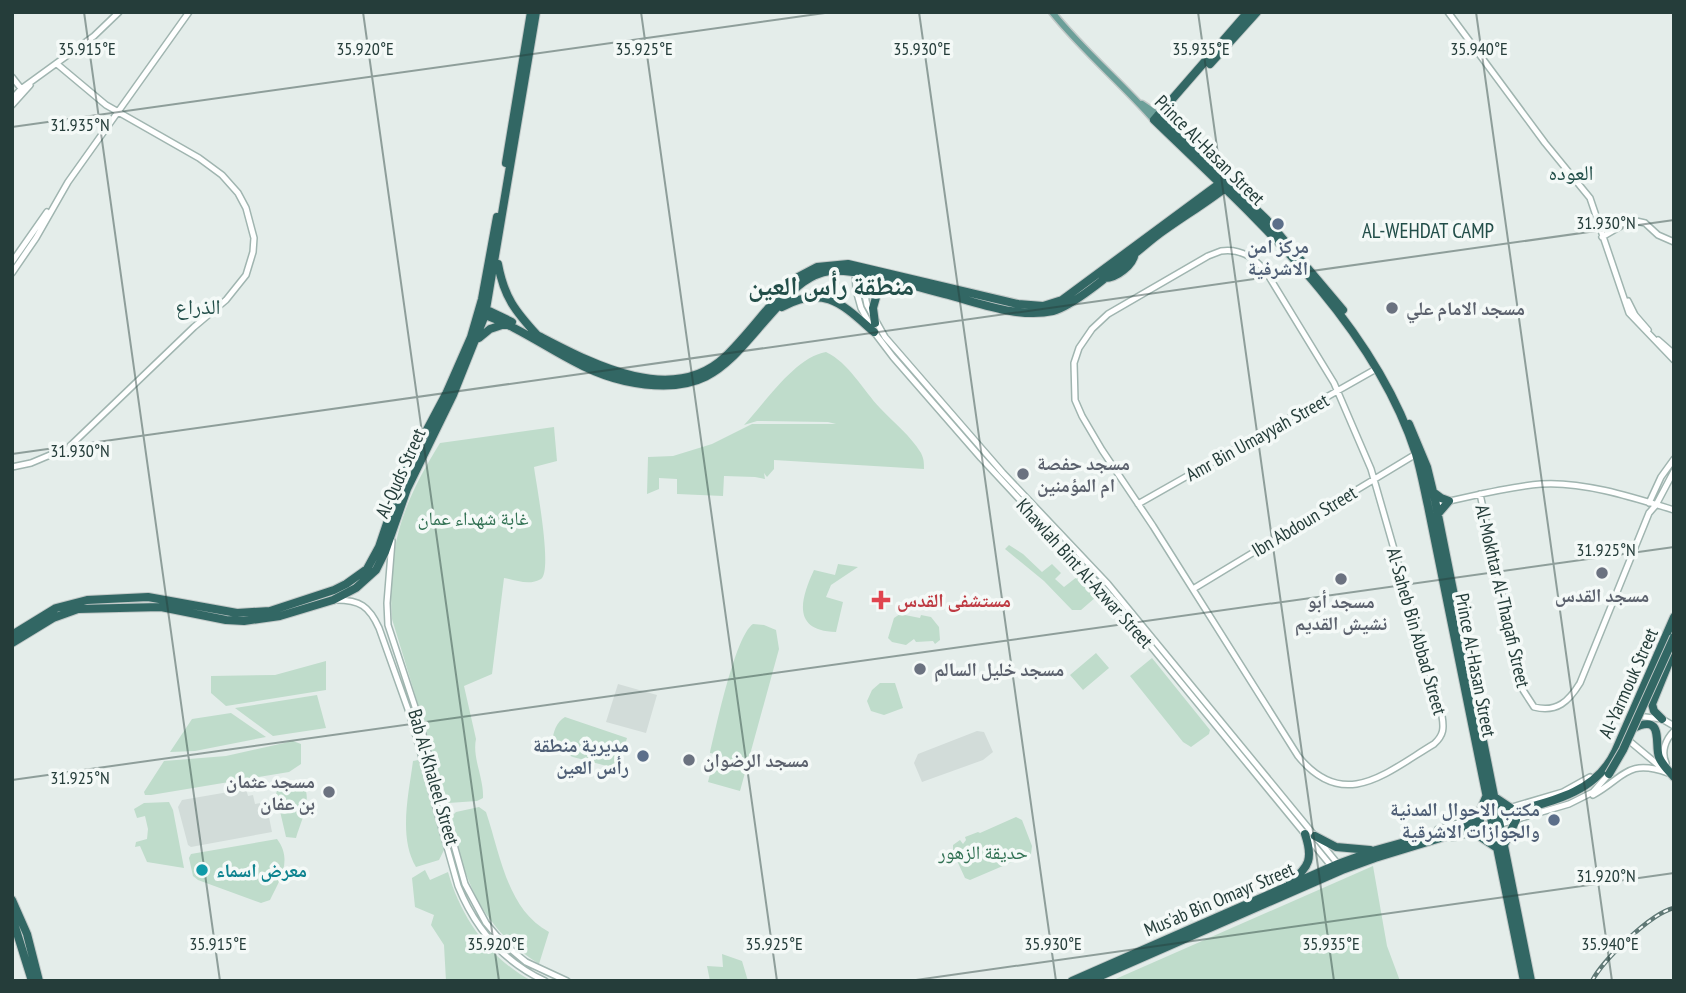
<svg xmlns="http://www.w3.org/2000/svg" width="1686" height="993" font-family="'PT Sans Narrow','Noto Naskh Arabic',sans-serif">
  <rect width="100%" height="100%" fill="#e4edea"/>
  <path fill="#d2dcd9" d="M618 684 657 695 646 733 606 722Z
    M977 731 984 732 993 752 983 760 922 782 914 763 918 754Z
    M246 789 248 796 253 795 255 804 266 802 272 832 191 847 188 845 178 807 182 800Z"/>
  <path fill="#bfdccb" d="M826 352C849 363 863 390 880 408 895 424 910 435 921 453 924 459 924 463 924 469L774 460V469L767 477 764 473 765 479 755 477 724 476 723 496 677 494V479L659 478V489L647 494 648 457 673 456 712 444 752 424H836L828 422 757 421 744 425C765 403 795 357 826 352Z
    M554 427 557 461 534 467C536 483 553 571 541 579 529 586 516 580 504 578L492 674 464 686 476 739C472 758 484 778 483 798L477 801 448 803 392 619C387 547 402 504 440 443Z
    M1009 545 1023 554 1042 572 1052 564 1061 573 1055 579 1064 587 1082 573 1096 589V597L1081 610H1072L1044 581 1005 549Z
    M838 564 858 567 831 585 826 597 843 602 836 632C792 631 800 600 814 570L835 575Z
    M900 614 920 618 921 615 931 617 939 627 940 640 935 644 933 641 916 642 914 639 906 645 892 642 888 638 894 618Z
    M753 624 764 625 776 630 779 649 740 791 708 782 715 754 710 753C716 728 735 636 753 624Z
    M1096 653 1109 668 1083 690 1070 675Z
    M1152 658 1210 730 1209 734 1191 747 1183 742 1130 676Z
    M326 661V690L226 706 211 693V676L275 675Z
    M880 683H895L903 708 884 715 871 711 867 701 872 690Z
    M317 695 326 728 273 736 235 708Z
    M231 713 266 737 195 751 170 752 192 719Z
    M565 717 627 738 618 769 573 757 553 749C551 738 555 722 565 717Z
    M293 741 301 744V764L289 772 151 795H145L144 792 164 761 226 756Z
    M418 760 420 763 444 850 439 860 416 867C398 837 409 793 413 761Z
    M297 780C317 791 301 820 296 838L286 837 276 794 279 784Z
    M169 802 173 810 184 868 147 862 140 846 135 847 136 842 147 839 148 829 145 816 137 818 134 809 144 803Z
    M479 807 486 812C500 853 507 910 549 932L539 964C496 936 475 905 460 856 457 843 451 831 450 818L456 812Z
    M1016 817 1022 820 1032 846 1031 854 970 880 965 878 953 852V845L960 840 963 844 966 840 965 837 978 832 980 833Z
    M277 839C293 860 280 880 270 900L261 903 198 880 193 876 189 858 191 854Z
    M1373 866 1387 946 1400 981H1111Z
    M425 870 430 880 448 872C461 918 490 959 532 981H446L444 945 431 925 434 915 415 907 412 878Z
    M722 954 742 961 748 981H710L707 966 723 967Z"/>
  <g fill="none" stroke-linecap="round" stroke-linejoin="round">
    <path stroke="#becac7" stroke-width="8" stroke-dasharray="8 4" stroke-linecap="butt" d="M1480 826 1509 818"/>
    <g stroke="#a0b5b0" stroke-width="8">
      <path id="secondary" d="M1448 12 1545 143 1590 198 1629 313 1674 360
        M12 77 23 91
        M12 99 21 89 94 36 119 12
        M12 105 30 85
        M1602 237 1626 223 1636 221 1645 223 1658 235 1674 242
        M1221 251C1241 248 1257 259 1268 275L1334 383 1371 469 1442 716C1444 728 1444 735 1434 744 1387 772 1344 813 1298 756L1153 526 1102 450 1082 416 1075 400 1074 363 1079 348 1092 329 1108 314 1208 256Z
        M12 262 47 212
        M855 270 856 290 861 308 874 332 893 357 981 458 1113 600 1332 867
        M860 271 867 305 885 337 1003 473 1108 584 1338 864
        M12 273 36 238 68 182 189 12
        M1628 301 1635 315 1648 330
        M1658 340 1674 354
        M12 467 31 463 69 447 194 327 226 300 246 275 253 252 254 238 246 208 238 193 222 175 199 158 106 105 57 64
        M1480 494 1523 690 1534 707C1557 713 1569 701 1580 683L1649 513 1656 505 1674 471
        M1649 503 1661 477 1674 459
        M1138 504 1376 369
        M1435 504C1470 497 1505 487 1541 484 1583 481 1635 498 1674 510
        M392 541 387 603 388 625 417 713 465 884 486 923 503 943 526 962 567 981
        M1193 589 1416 454
        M336 600C360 600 369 606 379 628L410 715 458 886C475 928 504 962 545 981
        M1637 716 1662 719 1674 726
        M1627 739 1663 769
        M1666 763C1661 752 1665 740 1674 731
        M1593 795C1624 778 1627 758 1668 773
        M1438 829 1563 792 1590 777
        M1453 838 1569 804 1593 792 1609 774"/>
    </g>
    <g stroke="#c2c9c8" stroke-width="9">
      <path id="primary" d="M1052 12C1083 51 1122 83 1154 120
        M1142 104 1158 115"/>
    </g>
    <g stroke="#c2c9c8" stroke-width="10">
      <path id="highway" d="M1248 12 1154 120C1252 215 1373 320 1416 454 1421 471 1424 488 1428 506L1524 981
        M1210 64 1257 12
        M1158 115 1267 220 1343 310
        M506 163 531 12
        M498 264C504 297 515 311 538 336
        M1103 278C1116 279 1134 265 1135 252
        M782 307C825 284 843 305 874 332
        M483 308 512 322
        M482 314C532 331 573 370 625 381 715 400 729 358 782 302 796 287 809 274 830 271 856 268 917 287 944 294 977 302 1018 319 1053 311 1078 305 1132 255 1155 237 1179 219 1205 204 1229 185
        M875 323 873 308 877 294 896 282
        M539 336C591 363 672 407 725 357 751 332 771 301 798 277L817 267 848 264 1018 304 1043 306 1062 300 1223 181
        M479 338 490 329 505 324
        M1409 424 1427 467 1435 500 1531 981
        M1433 492 1441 498 1449 501 1437 515
        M12 635 56 608 87 600 148 597 237 613 270 611 334 590 346 584 367 569 379 547 404 473 446 394 471 337 482 299 497 217
        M12 643 53 618 78 609 161 607 226 620 244 621 280 616 333 600 356 588 376 570 385 552 407 489 453 395 485 315 536 12
        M1662 719 1654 711 1652 704 1674 650
        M1632 729C1665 712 1654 744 1659 757 1662 765 1669 771 1674 777
        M1493 796 1511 808
        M1507 813C1549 802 1595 794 1615 752L1674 617
        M1470 820 1480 811 1486 797
        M1473 832 1497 848
        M1315 836 1336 847 1370 850
        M1504 845 1516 820
        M1290 882C1310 867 1313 858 1305 834
        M12 900 27 934 39 981
        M12 917 32 981
        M1072 981 1338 864 1376 850 1480 821
        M1089 981 1342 870 1375 858 1480 826"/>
    </g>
    <use href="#secondary" stroke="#fff" stroke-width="5"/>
    <use href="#primary" stroke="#6c9f99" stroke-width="6"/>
    <use href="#highway" stroke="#326764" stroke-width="8"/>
    <g stroke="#5f7875" stroke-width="4.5">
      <path id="rail" d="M1592 981C1603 960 1651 913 1674 908"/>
    </g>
    <use href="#rail" stroke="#f4f9f7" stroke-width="2" stroke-dasharray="5" stroke-linecap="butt"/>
    <g stroke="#c2c9c8" stroke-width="10" stroke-linecap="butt">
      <path id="highway-bridge" d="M1609 774 1623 750 1674 637"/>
    </g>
    <use href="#highway-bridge" stroke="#326764" stroke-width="8"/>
  </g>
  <path fill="none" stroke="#253d3a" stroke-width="2" stroke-opacity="0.45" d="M84 12 220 981M363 12 499 981M641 12 777 981M919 12 1056 981M1198 12 1334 981M1476 12 1612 981M12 127 832 12M12 454 1674 220M12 780 1674 547M909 981 1674 873"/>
  <g fill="#5c6f8a" stroke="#f4f9f7" stroke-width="2.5">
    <circle cx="1278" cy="224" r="7"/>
    <circle cx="643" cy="756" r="7"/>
    <circle cx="1554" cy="820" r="7"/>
  </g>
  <g fill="#6b7280" stroke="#f4f9f7" stroke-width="2.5">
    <circle cx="1392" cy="308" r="7"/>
    <circle cx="1023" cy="474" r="7"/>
    <circle cx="1602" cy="573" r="7"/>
    <circle cx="1341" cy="579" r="7"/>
    <circle cx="920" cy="669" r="7"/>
    <circle cx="689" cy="760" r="7"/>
    <circle cx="329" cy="792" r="7"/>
  </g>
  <path fill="#e0444e" stroke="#f4f9f7" stroke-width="2.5" d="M877.5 589.5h7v7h7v7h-7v7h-7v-7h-7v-7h7z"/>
  <circle fill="#0f9aa8" stroke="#f4f9f7" stroke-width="2.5" cx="202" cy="870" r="7"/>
  <g text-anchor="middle" stroke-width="7" stroke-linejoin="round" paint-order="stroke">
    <g font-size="19" fill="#253d3a" stroke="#f4f9f7">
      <text transform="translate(1210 150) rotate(45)" y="7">Prince Al-Hasan Street</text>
      <text transform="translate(1257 437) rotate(-29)" y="7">Amr Bin Umayyah Street</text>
      <text transform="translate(400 473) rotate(-66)" y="7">Al-Quds Street</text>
      <text transform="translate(1304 521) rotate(-31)" y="7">Ibn Abdoun Street</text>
      <text transform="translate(1085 573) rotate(48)" y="7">Khawlah Bint Al-Azwar Street</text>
      <text transform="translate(1503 596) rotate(77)" y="7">Al-Mokhtar Al-Thaqafi Street</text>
      <text transform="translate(1417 631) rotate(74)" y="7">Al-Saheb Bin Abbad Street</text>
      <text transform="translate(1476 665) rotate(79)" y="7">Prince Al-Hasan Street</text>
      <text transform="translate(1628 683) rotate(-66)" y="7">Al-Yarmouk Street</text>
      <text transform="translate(434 777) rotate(74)" y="7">Bab Al-Khaleel Street</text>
      <text transform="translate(1219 899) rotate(-23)" y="7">Mus'ab Bin Omayr Street</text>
    </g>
    <g font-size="19" font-weight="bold" fill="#4e5e75" stroke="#f4f9f7" text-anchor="end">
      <text x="1278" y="253" text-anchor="middle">مركز امن<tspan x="1278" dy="22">الاشرفية</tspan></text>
      <text x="629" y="752">مديرية منطقة<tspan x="629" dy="22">رأس العين</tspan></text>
      <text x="1540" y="816">مكتب الاحوال المدنية<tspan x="1540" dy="22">والجوازات الاشرقية</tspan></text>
    </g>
    <g font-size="19" font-weight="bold" fill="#5b616d" stroke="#f4f9f7" text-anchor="start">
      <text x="1406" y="315">مسجد الامام علي</text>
      <text x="1037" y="470">مسجد حفصة<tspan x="1037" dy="22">ام المؤمنين</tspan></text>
      <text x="1602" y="602" text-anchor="middle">مسجد القدس</text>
      <text x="1341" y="608" text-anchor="middle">مسجد أبو<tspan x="1341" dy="22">نشيش القديم</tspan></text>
      <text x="934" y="676">مسجد خليل السالم</text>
      <text x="703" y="767">مسجد الرضوان</text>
      <text x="315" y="788" text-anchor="end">مسجد عثمان<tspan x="315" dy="22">بن عفان</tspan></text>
    </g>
    <g font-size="19" fill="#317153" stroke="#f4f9f7">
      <text x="473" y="525">غابة شهداء عمان</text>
      <text x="983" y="859">حديقة الزهور</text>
    </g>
    <g font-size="19" font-weight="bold" fill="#be3a42" stroke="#f4f9f7" text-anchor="start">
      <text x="897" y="607">مستشفى القدس</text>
    </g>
    <g font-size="19" font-weight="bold" fill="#0d838f" stroke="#f4f9f7" text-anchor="start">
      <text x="216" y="877">معرض اسماء</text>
    </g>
    <g font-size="21" fill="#224e49" stroke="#f4f9f7">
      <text x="1571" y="180">العوده</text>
      <text x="1428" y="238">AL-WEHDAT CAMP</text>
      <text x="198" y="314">الذراع</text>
    </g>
    <g font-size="26" font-weight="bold" fill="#224e49" stroke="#f4f9f7">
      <text x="831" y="295">منطقة رأس العين</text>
    </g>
  </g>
  <g font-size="18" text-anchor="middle" fill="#253d3a" stroke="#f4f9f7" stroke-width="7" stroke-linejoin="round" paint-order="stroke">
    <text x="87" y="55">35.915°E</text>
    <text x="365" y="55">35.920°E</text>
    <text x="644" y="55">35.925°E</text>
    <text x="922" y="55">35.930°E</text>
    <text x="1201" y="55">35.935°E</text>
    <text x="1479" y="55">35.940°E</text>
    <text x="80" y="131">31.935°N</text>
    <text x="1606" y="229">31.930°N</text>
    <text x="80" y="457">31.930°N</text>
    <text x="1606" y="556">31.925°N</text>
    <text x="80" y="784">31.925°N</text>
    <text x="1606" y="882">31.920°N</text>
    <text x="218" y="950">35.915°E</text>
    <text x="496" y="950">35.920°E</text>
    <text x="774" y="950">35.925°E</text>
    <text x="1053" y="950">35.930°E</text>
    <text x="1331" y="950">35.935°E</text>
    <text x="1610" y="950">35.940°E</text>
  </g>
  <rect width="1686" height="993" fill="none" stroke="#253d3a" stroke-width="28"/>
</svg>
